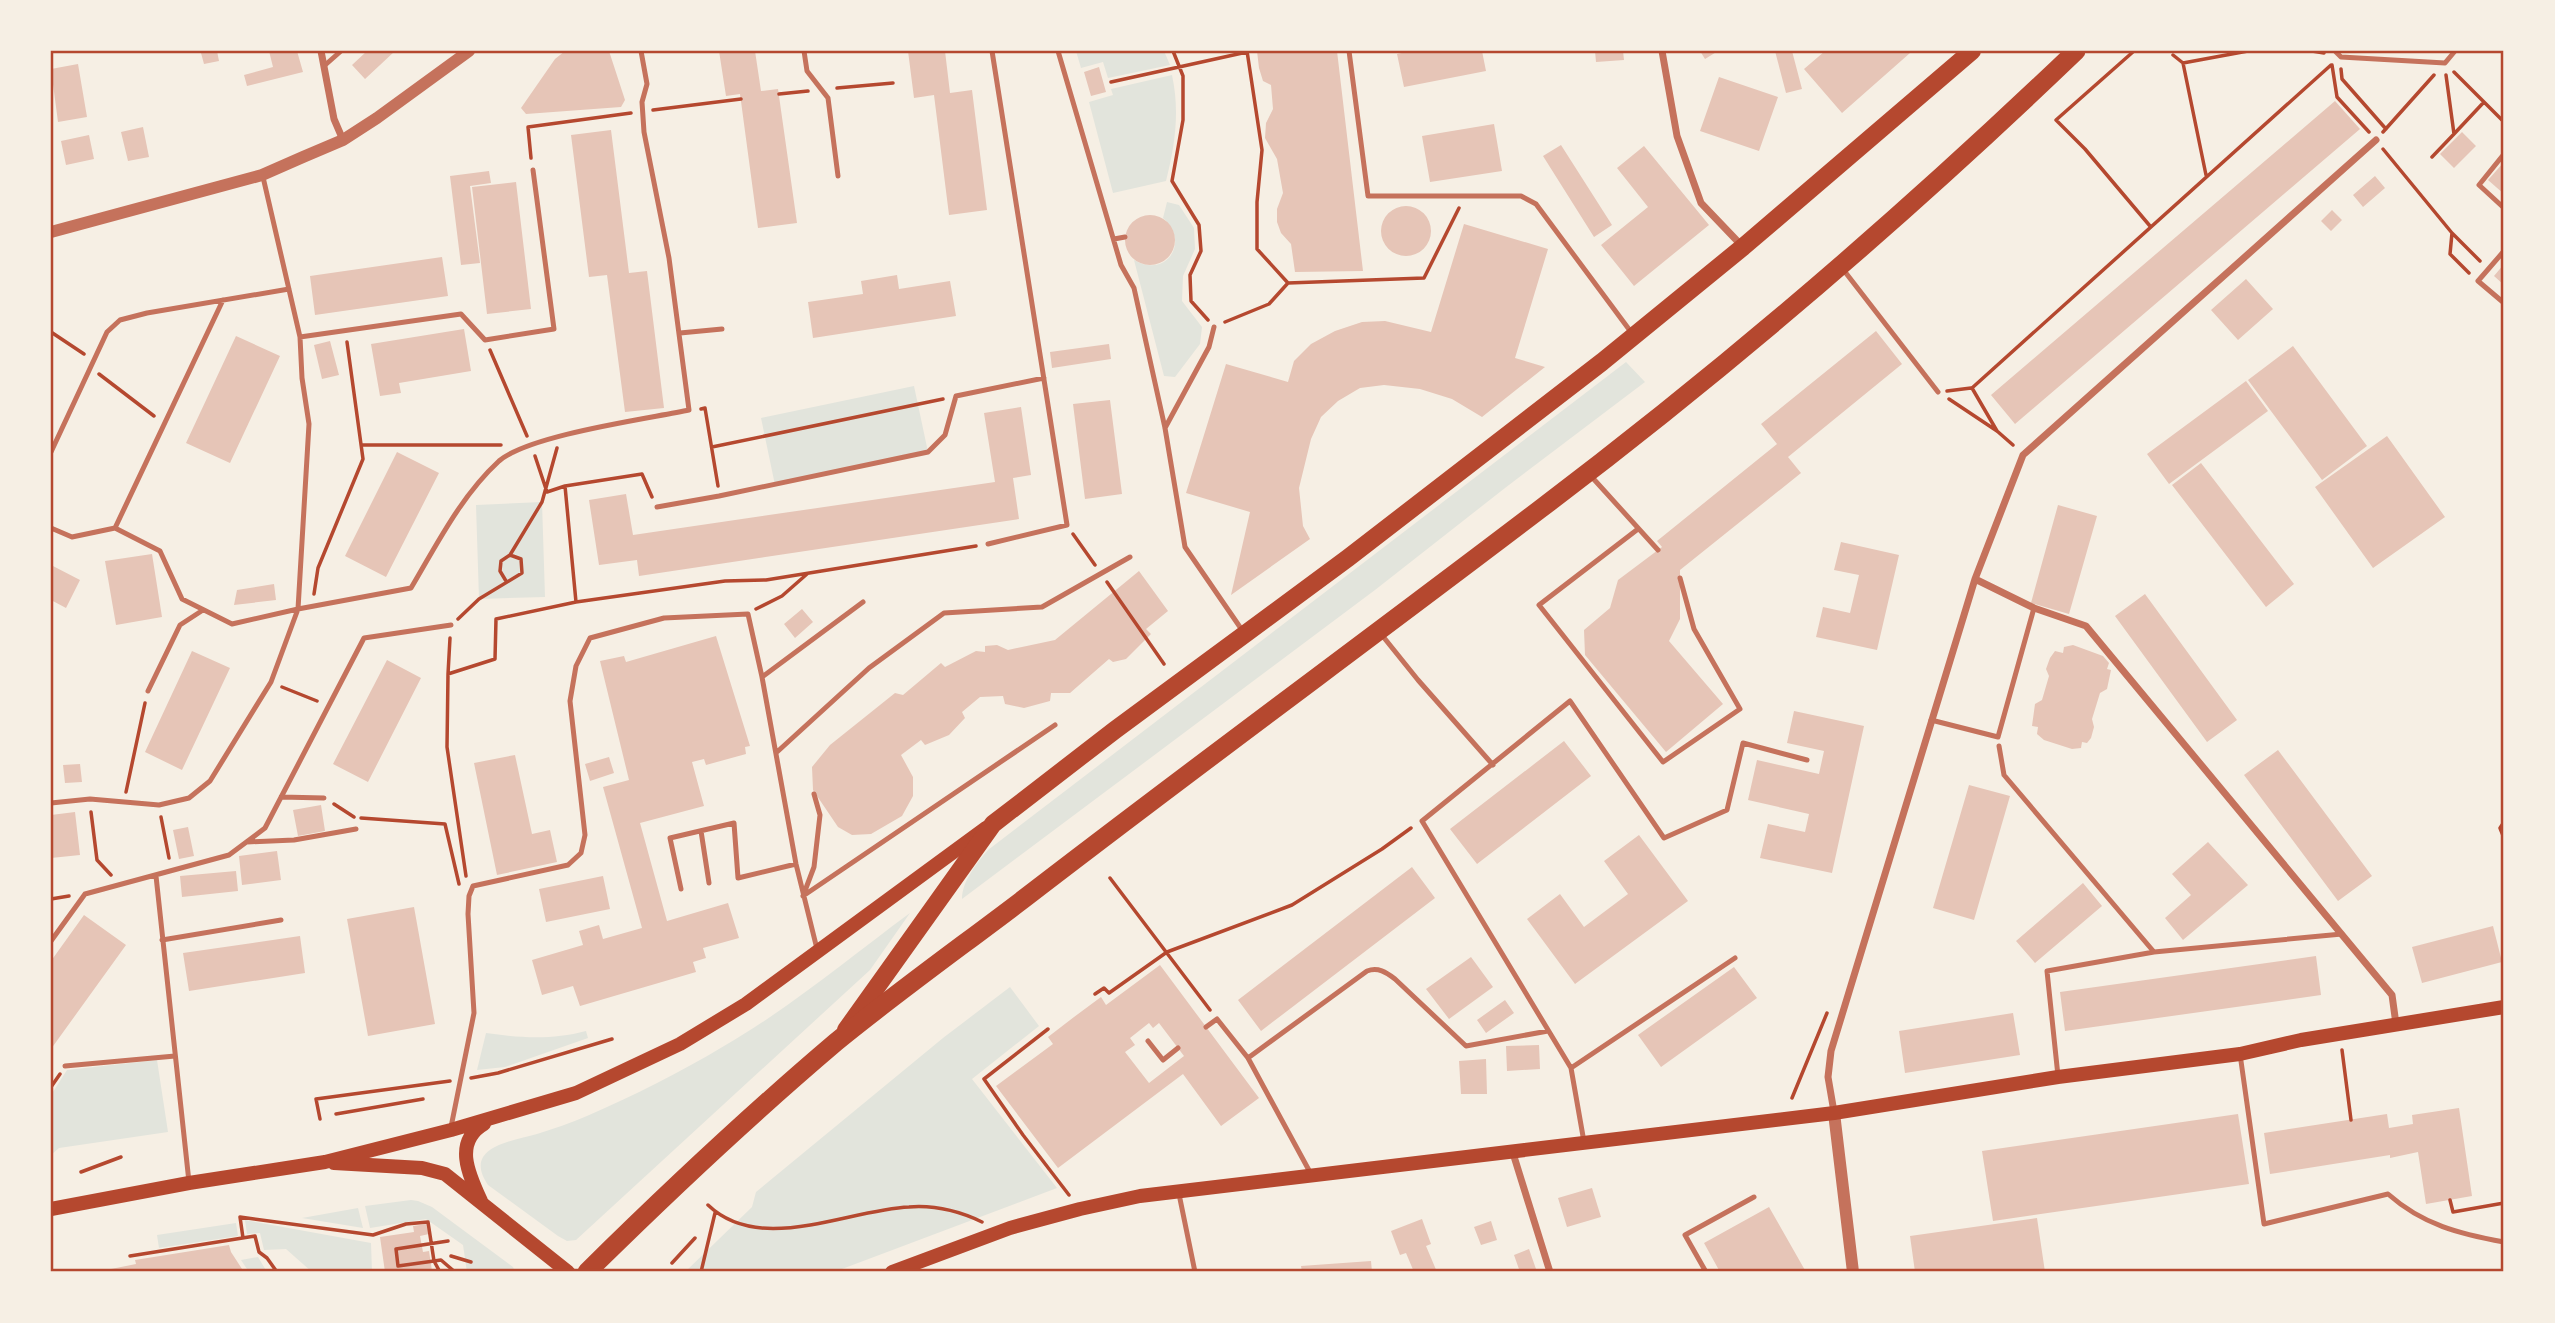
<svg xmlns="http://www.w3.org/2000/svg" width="2555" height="1323" font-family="'Roboto Condensed',sans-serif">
  <rect width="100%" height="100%" fill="#f6efe4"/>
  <path fill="#e2e4dc" d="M1076 51H1164L1170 65 1108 78 1103 62 1081 68Z
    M1172 75C1180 112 1175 145 1166 181L1113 193 1089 102 1113 95 1111 89Z
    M1167 202 1179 205 1194 228 1195 249 1183 276 1182 301 1202 327 1200 344 1175 377 1164 376 1134 260C1166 279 1191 242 1163 218Z
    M1626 362 1645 382 1505 488 1375 590 962 899C962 881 977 863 988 850Z
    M914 386 928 452 775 485 761 418Z
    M542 502 545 597 479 599 476 505Z
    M910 913 870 970 576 1240 567 1241 558 1236 488 1185C462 1147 512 1141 537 1134 553 1129 571 1123 587 1116 633 1096 681 1072 724 1046 790 1008 849 958 910 913Z
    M1010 987 1039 1026 972 1079 1057 1188 834 1272H685L752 1207 756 1192 943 1038Z
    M586 1031 588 1038 505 1067 477 1070 486 1033C521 1038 552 1040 586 1031Z
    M157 1060 168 1132 59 1148 51 1155V1095L67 1070Z
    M411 1200 418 1201 432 1207 513 1267 515 1272H467L463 1245 426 1219 370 1228 365 1206Z
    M358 1208 363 1228 302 1218Z
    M245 1220 371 1243 372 1272H312L286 1249 264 1250 260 1233 247 1234Z
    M236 1223 238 1236 159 1248 157 1235Z
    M258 1257 267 1272H249L241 1260Z"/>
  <path fill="#e6c5b7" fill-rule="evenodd" d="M217 51 219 61 204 64 201 53Z
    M269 51H297L303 72 247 86 244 75 273 67Z
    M367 51H395L365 79 352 65Z
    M565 51H609L625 100 621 107 526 114 521 108 555 59Z
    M719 51H755L761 91 778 89 797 223 758 228 740 94 726 96Z
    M908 51H945L950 93 972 90 987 210 949 215 934 95 914 98Z
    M1257 51H1337L1363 271 1295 272 1291 244 1281 233 1277 222V209L1283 193 1277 159 1265 138 1266 123 1273 109 1271 85 1263 81 1259 68Z
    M1411 51H1482L1486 71 1404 87 1397 54Z
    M1595 51H1623L1624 60 1596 62Z
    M1700 51H1718L1705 59Z
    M1775 51H1792L1802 89 1786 93Z
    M1825 51H1908L1910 53 1842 113 1804 69Z
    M78 64 87 117 58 122 51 69Z
    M1099 67 1106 92 1091 96 1084 72Z
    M1719 77 1778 97 1759 151 1700 131Z
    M2335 101 2360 129 2015 424 1991 395Z
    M1494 124 1502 171 1430 182 1422 136Z
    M143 127 149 157 128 161 121 132Z
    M611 130 629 273 647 271 664 408 625 412 607 275 589 277 571 135Z
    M2462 132 2476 146 2454 168 2440 154Z
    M89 135 94 159 66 165 61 141Z
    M1561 145 1612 225 1594 237 1543 156Z
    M1644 146 1709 225 1634 286 1601 245 1648 207 1617 168Z
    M2504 162V194L2488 180Z
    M489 171 491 183 470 186 480 263 461 265 450 176Z
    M2375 176 2385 188 2363 207 2353 195Z
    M516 182 531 309 487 314 472 187Z
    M1381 231a25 25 0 1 1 50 0a25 25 0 1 1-50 0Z
    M2332 210 2342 220 2331 231 2321 221Z
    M1125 240a25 25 0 1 1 50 0a25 25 0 1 1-50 0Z
    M1464 224 1548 249 1515 358 1545 367 1482 417 1452 399 1420 389 1384 385 1360 388 1338 401 1321 417 1311 439 1299 488 1303 526 1310 539 1231 595 1250 512 1186 493 1226 364 1288 382 1294 361 1311 344 1335 331 1362 322 1385 321 1431 332Z
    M442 257 448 296 315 315 310 276Z
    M2504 264V285L2494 276Z
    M897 275 899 289 950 281 956 316 813 338 808 302 863 294 861 281Z
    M2246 279 2273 309 2238 340 2211 310Z
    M464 329 471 371 399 383 401 393 380 396 371 344Z
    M1876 331 1902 364 1788 457 1801 473 1680 570V619L1669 641 1723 704 1666 752 1585 655 1584 630 1610 608 1618 580 1662 547 1657 541 1777 444 1761 424Z
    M236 336 280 356 230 463 186 443Z
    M330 341 339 375 322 379 314 345Z
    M1109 344 1111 359 1052 368 1050 352Z
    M2293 346 2367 446 2322 480 2248 380Z
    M2246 381 2268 411 2169 484 2147 454Z
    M1110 400 1122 494 1085 499 1073 404Z
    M1021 407 1031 475 1013 478 1019 519 639 576 637 560 599 565 589 500 626 494 633 535 995 482 984 413Z
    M2387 436 2445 517 2373 568 2315 487Z
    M397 452 439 473 386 577 345 556Z
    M2201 463 2294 584 2266 607 2172 485Z
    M2058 505 2097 516 2069 614 2031 603Z
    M1841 542 1899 555 1877 650 1816 637 1823 607 1850 613 1859 575 1834 570Z
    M152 554 162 617 116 625 105 561Z
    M51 565 80 580 66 608 51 600Z
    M1139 571 1168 611 1146 629 1151 634 1126 659 1113 662 1109 659 1070 693H1051L1050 701 1024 708 1005 704 1003 696 980 697 962 712 965 718 949 735 925 745 921 740 901 755 913 777V796L902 816 871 834 852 835 838 827 813 790 812 767 830 745 895 693 903 695 941 663 945 667 976 651 985 652V646L997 645 1008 650 1055 640Z
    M274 584 276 600 234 605 237 590Z
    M2145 594 2237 720 2207 742 2115 616Z
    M802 609 813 622 795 638 784 624Z
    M716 636 750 746 745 747 746 754 706 765 704 759 692 762 704 806 640 823 667 921 728 903 739 938 703 948 706 958 693 962 696 972 580 1006 573 986 542 995 532 960 583 945 579 931 599 925 603 939 642 928 603 787 629 780 600 661 624 656 626 662Z
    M2073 645 2103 656 2109 663 2107 669 2111 670 2107 689 2100 693 2092 719 2094 727 2091 738 2087 743 2082 742 2081 748 2072 749 2044 740 2037 734 2038 727 2032 726 2035 704 2042 700 2049 676 2046 669 2050 658 2055 651 2063 653 2064 647Z
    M192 651 230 668 182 770 145 752Z
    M387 660 421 678 368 782 333 764Z
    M1794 711 1864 726 1832 873 1760 858 1768 824 1805 832 1809 814 1748 800 1757 760 1819 774 1824 751 1787 743Z
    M1564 741 1591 776 1477 864 1450 829Z
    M2278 750 2372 876 2338 901 2244 775Z
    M515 755 532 834 550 830 557 862 497 875 474 763Z
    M609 757 614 773 590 781 585 764Z
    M80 764 82 782 65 783 63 765Z
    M1969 785 2010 796 1974 920 1933 908Z
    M321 805 325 831 298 836 293 810Z
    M75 812 80 855 51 858V815Z
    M188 827 194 856 179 859 173 830Z
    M1639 835 1688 901 1575 984 1527 919 1560 894 1584 927 1628 894 1604 861Z
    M2208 842 2248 885 2183 940 2165 918 2191 895 2172 874Z
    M277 851 281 880 242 885 239 856Z
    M1412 867 1435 898 1261 1031 1238 1000Z
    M236 871 238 891 182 897 180 876Z
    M603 876 610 909 546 922 539 889Z
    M2083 883 2102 906 2035 963 2016 941Z
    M414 907 435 1024 368 1036 347 919Z
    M84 915 126 945 51 1049V961Z
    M2493 926 2502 962 2422 983 2412 947Z
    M300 936 305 973 189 991 183 953Z
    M2316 956 2321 995 2065 1031 2060 992Z
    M1471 957 1493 987 1449 1019 1426 989Z
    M1160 965 1259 1098 1221 1126 1183 1074 1058 1168 996 1086 1053 1044 1048 1037 1074 1017 1101 997 1106 1005ZM1149 1023 1153 1028 1159 1023 1184 1056 1149 1083 1125 1052 1135 1045 1130 1038Z
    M1734 967 1757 998 1661 1067 1638 1035Z
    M1505 1000 1514 1013 1486 1033 1477 1020Z
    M2013 1013 2020 1055 1905 1073 1899 1031Z
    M1539 1045 1540 1069 1507 1071 1506 1046Z
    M1486 1059 1487 1094H1461L1459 1061Z
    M2459 1108 2472 1196 2426 1204 2418 1152 2390 1158V1155L2270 1174 2264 1133 2387 1114 2389 1128 2413 1124 2412 1115Z
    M2238 1114 2249 1184 1993 1221 1982 1151Z
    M1592 1188 1601 1217 1567 1227 1558 1198Z
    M1769 1207 1806 1272H1720L1704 1243Z
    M2037 1218 2045 1272H1915L1910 1236Z
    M1422 1219 1431 1244 1426 1246 1437 1272H1414L1406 1253 1400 1255 1391 1231Z
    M1491 1221 1497 1240 1481 1245 1474 1227Z
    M427 1224 429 1234 420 1236 423 1252 429 1251 432 1271 385 1272 380 1237 414 1232 413 1226Z
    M229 1245 231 1252 244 1272H96L136 1264 135 1260Z
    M1529 1249 1536 1269 1520 1272 1514 1255Z
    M1371 1261 1372 1272H1302L1301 1266Z"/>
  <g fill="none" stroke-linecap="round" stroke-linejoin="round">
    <path stroke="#b5482f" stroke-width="3.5" d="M1173 51 1183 76V120L1172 181 1199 225 1201 251 1190 275 1191 301 1208 320
      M2134 51 2056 120 2085 149 2150 226
      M2312 51 2324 53
      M2173 55 2183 63 2206 175
      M2183 63 2248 51
      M2332 65 2337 97 2369 132
      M2341 69 2342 79 2386 129
      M2454 72 2504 122
      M1111 82 1247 52
      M837 88 893 83
      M779 94 808 91
      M653 110 741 99
      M2383 132 2434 75
      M2454 134 2484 102
      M2383 149 2452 233 2450 254 2469 273
      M2432 157 2454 134 2446 75
      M531 158 528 127 631 113
      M2452 233 2480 261
      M1288 283 1424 278 1459 208
      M1225 322 1269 304 1288 283 1257 249V202L1262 150 1247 51
      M51 332 84 354
      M490 350 527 436
      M99 374 154 416
      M1947 391 1971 388
      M1949 399 1997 431 2013 445
      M701 409 705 408 718 486
      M1997 431 1972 388 2331 65
      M361 445H501
      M712 447 943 399
      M535 456 547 492 565 486
      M1073 534 1095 565
      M506 581 500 571 501 561 510 555
      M1107 582 1164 664
      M314 594 318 568 363 459 347 342
      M576 602 725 581 766 580 976 546
      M756 609 782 596 807 574
      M458 619 479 599 522 573 521 559 510 555 542 502 557 448
      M448 674 450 638
      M282 687 317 701
      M126 792 145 703
      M334 804 354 817
      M91 812 97 860 111 875
      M161 817 169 858
      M361 818 445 824 459 884
      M2504 822 2500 828 2504 838
      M466 876 447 747 448 674 495 659 496 619 576 602 565 486 642 474 652 497
      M1110 878 1210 1010
      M51 899 69 896
      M1095 994 1104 988 1109 993 1167 952 1292 905 1382 849 1411 828
      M1048 1029 984 1079 1023 1135 1069 1195
      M2342 1050 2351 1120
      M471 1078 498 1073 612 1039
      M51 1087 60 1074
      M1792 1098 1827 1013
      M336 1114 423 1099
      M320 1119 316 1099 450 1081
      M81 1172 121 1157
      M2450 1200 2453 1212 2504 1203
      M708 1205C760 1255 846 1210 909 1207 934 1205 959 1211 982 1222
      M243 1238 240 1217 373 1235 406 1224 428 1222 434 1261 441 1260 455 1272
      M130 1256 255 1236 259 1252 267 1258 277 1272
      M451 1256 471 1262
      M672 1263 695 1238
      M440 1272 434 1261 398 1266 396 1249 448 1241
      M701 1272 715 1213"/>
    <path stroke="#c5725c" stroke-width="5" d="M804 51 807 71 828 98 838 176
      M1058 51 1121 265 1134 288 1165 428 1185 547 1242 630
      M1349 51 1368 196H1521L1536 204 1631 332
      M2335 51 2341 57 2445 63 2455 51
      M324 66 341 51
      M2504 154 2479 185 2504 208
      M1114 239 1125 237
      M2504 251 2478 281 2504 303
      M1842 268 1938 392
      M680 333 722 329
      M300 337 461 314 485 340 554 329 533 170
      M1165 428 1209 347 1214 327
      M51 452 107 332 120 320 147 313 289 289
      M1590 475 1658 550
      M657 507 719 496 928 452 945 435 956 396 1044 378
      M51 528 72 537 115 528 160 551 182 599 232 624 298 609 411 588C437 544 461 496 499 461 529 435 646 419 689 410L669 258 644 132 642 102 647 84 641 51
      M115 528 223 300
      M1638 529 1539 605 1663 762 1740 709 1694 629 1680 578
      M988 544 1067 525 992 51
      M1381 634 1418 680 1493 765
      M148 691 180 625 203 610
      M1931 720 1998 737 2034 608
      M1999 746 2004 775 2154 952 2342 934
      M777 752 869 668 944 613 1042 607 1130 557
      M281 797 324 798
      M51 803 90 799 159 805 189 798 210 781 271 682 298 609 309 424 302 378 300 337 263 177
      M701 831 709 883
      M247 842 294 840 356 829
      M156 876 189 1182
      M681 889 670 838 734 823 738 878 796 864
      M803 896 1055 725
      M803 896 814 867 820 815 814 794
      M162 940 281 920
      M51 941 85 894 229 855 265 828 364 638 451 625
      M817 949 796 864 762 677 863 602
      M1206 1027 1217 1019 1248 1058 1311 1174
      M1148 1041 1163 1060 1178 1048
      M2240 1054 2264 1224 2388 1194C2423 1225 2460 1234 2504 1242
      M1248 1058 1367 971C1378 967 1386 972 1395 979L1466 1046 1548 1031
      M65 1066 175 1056
      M1571 1068 1735 958
      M2058 1076 2047 971 2154 952
      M451 1127 474 1013 468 914 469 896 473 886 568 865 581 853 585 835 570 701 576 666 590 638 664 618 748 614 762 677
      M1584 1142 1571 1068 1422 821 1570 701 1664 838 1727 810 1743 743 1807 760
      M1179 1194 1195 1272
      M1706 1272 1685 1235 1754 1197"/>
    <path stroke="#c5725c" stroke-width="7" d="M321 51 334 119 343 140
      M1662 51 1677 136 1701 203 1743 247
      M1975 579 2034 608 2086 626 2392 995 2396 1024
      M1834 1112 1828 1077 1831 1051 1975 579 2023 455 2376 140
      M1512 1150 1550 1272"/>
    <path stroke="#c5725c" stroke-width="12" d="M51 232 262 175 303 157 343 140 377 118 469 51
      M1834 1113 1853 1272"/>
    <path stroke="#b5482f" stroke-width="14" d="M334 1163 422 1168 445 1174 568 1272
      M481 1201C469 1175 453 1142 484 1124
      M51 1209 189 1183 325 1162 451 1130 576 1093 680 1044 746 1004 986 828
      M892 1272 1010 1228 1080 1209 1140 1196 1834 1113 2058 1077 2240 1054 2301 1040 2504 1007"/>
    <path stroke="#b5482f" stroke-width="18" d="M846 1030 993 824 1115 730 1348 558 1602 362 1743 247 1972 51"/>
    <path stroke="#b5482f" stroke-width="19" d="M587 1272C667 1193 750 1115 836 1042 896 993 959 948 1021 901 1192 769 1367 641 1539 510 1727 368 1906 214 2076 51"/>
  </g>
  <rect width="2555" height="1323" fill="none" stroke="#f6efe4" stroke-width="105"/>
  <rect x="52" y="52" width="2450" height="1218" fill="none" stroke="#b5482f" stroke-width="2.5"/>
</svg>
